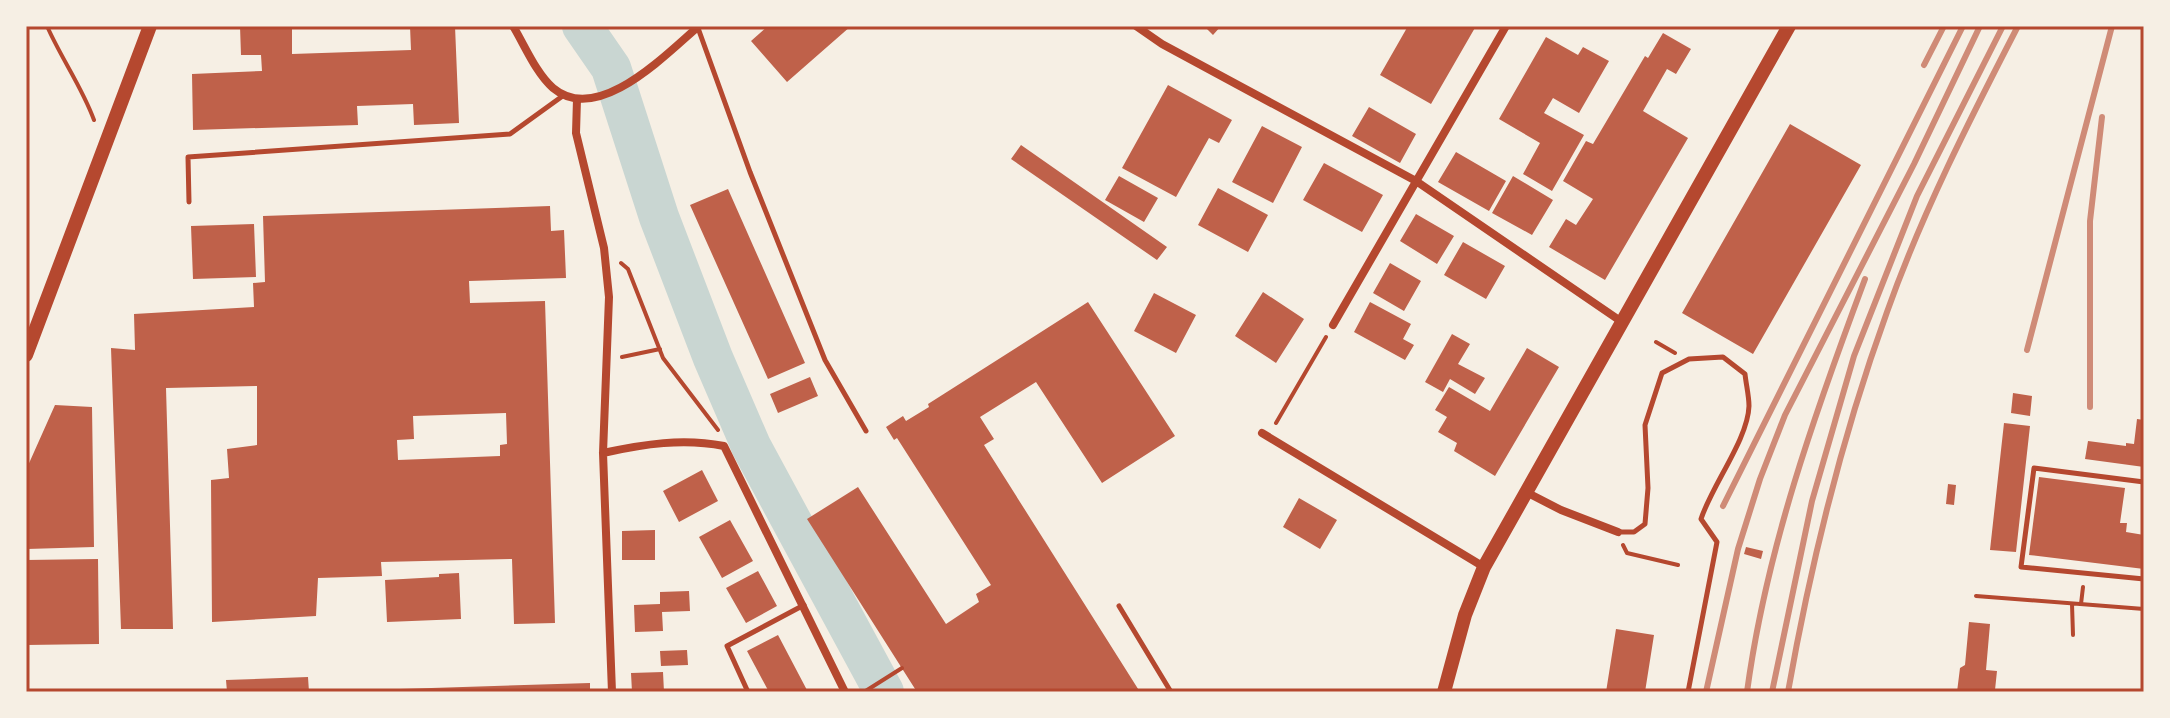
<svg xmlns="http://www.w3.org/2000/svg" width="2170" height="718" font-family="'Sofia Sans Condensed',sans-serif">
  <rect width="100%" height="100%" fill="#f6efe4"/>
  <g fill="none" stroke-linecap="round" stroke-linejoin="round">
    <path stroke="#c9d6d2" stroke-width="40" d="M582 26 611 68 659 217 713 358 751 446 884 692"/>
  </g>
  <path fill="#bf614a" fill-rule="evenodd" d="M240 26H292V54L411 50 410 26H455L459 123 414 125 413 104 357 106 358 125 193 130 192 74 262 71 261 55H241Z
    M768 26H851L787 82 751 41Z
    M1204 26H1221L1213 35Z
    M1408 26H1476L1431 104 1380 75Z
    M1663 33 1691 49 1676 74 1667 69 1643 111 1688 138 1605 280 1549 247 1566 219 1576 225 1593 199 1563 181 1586 141 1593 144 1645 56 1648 58Z
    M1546 37 1578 55 1583 47 1609 61 1579 113 1553 98 1544 113 1584 135 1552 191 1523 174 1540 143 1499 119Z
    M1168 85 1232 120 1219 143 1209 138 1176 197 1122 168Z
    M1369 107 1416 134 1400 163 1352 136Z
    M1790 124 1861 165 1753 354 1682 313Z
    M1262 126 1302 147 1273 203 1232 182Z
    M1021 145 1167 247 1157 260 1011 159Z
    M1456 152 1506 181 1489 211 1438 182Z
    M1324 163 1383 195 1362 232 1303 200Z
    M1119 176 1158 198 1144 222 1105 200Z
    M1513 176 1553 200 1532 235 1492 213Z
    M1218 188 1268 215 1248 252 1198 225Z
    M728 189 805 363 768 379 690 205Z
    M550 206 551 231 564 230 566 278 469 281 470 303 545 301 555 623 514 624 512 559 381 562 382 576 318 578 316 616 212 622 211 480 229 478 227 449 257 445V386L166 388 173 629H121L111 348 135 350 134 314 254 307 253 283 265 282 263 216ZM506 413 507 444 500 445V456L398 460 397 440 414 439 413 416Z
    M1416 214 1454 236 1437 264 1400 241Z
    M254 224 256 277 193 279 191 226Z
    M1463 242 1505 266 1486 299 1444 275Z
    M1390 263 1421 281 1404 311 1373 293Z
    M1263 292 1304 319 1276 363 1235 336Z
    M1154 293 1196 315 1176 353 1134 331Z
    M1088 302 1175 436 1102 483 1036 382 980 417 994 439 984 445 1140 692H917L807 519 858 487 946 624 979 602 976 594 991 585 897 438 894 440 886 427 903 416 906 421 929 407 928 404Z
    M1370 302 1411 324 1403 339 1414 345 1405 360 1354 332Z
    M1452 334 1470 344 1458 364 1485 378 1475 394 1450 379 1443 392 1425 382Z
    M1527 348 1559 367 1495 476 1454 451 1457 443 1438 432 1447 417 1435 410 1449 387 1490 411Z
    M810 377 818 396 778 413 770 394Z
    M2013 393 2032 396 2030 416 2011 413Z
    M55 405 92 407 94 547 27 549 26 470Z
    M2137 419 2144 420V467L2085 459 2088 441 2126 446V443L2134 444Z
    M2004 423 2030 426 2016 552 1990 550Z
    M702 470 718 501 679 522 663 491Z
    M2039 477 2125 488 2120 523H2127L2126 532 2144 535V569L2029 555Z
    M1948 484 1956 485 1954 505 1946 504Z
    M1299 498 1337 520 1320 549 1283 527Z
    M730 520 753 561 722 578 699 537Z
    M655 530V560H622V531Z
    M1746 547 1763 551 1761 559 1744 554Z
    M98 559 99 644 26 645V560Z
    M758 571 777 606 746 623 726 588Z
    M459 573 461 619 387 622 385 580 439 577V574Z
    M689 591 690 611 662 612 663 631 635 632 634 605 660 604V592Z
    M1969 622 1990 624 1986 670 1997 671 1995 690 1957 692 1960 668 1965 665Z
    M1616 629 1654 635 1645 692H1606Z
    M778 635 808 692H769L747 651Z
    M687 650 688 665 661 666 660 651Z
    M663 672 664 692H632L631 673Z
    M308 677 309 692H227L226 680Z
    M590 683V692H400V689Z"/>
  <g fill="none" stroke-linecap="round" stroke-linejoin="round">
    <path stroke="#b5482f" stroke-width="4" d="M47 26C61 58 82 87 94 120
      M621 263 628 269 663 358 718 430
      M1656 342 1675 353
      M622 357 660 349
      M1276 423 1326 337
      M1623 545 1627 553 1678 565
      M1976 596 2144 609
      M2072 604 2073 635
      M2081 604 2083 587
      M864 692 902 668"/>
    <path stroke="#b5482f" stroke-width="5" d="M698 28 750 172 825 360 866 431
      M189 202 188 157 510 134 564 95
      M2144 482 2034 468 2021 567 2144 579
      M1618 532H1634L1645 524 1648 488 1645 425 1662 373 1689 359 1723 357 1745 374C1746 384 1749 396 1749 406 1748 439 1712 485 1701 519L1717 542 1688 692
      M1119 606 1171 692
      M748 692 727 646 804 605"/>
    <path stroke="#b5482f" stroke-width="8" d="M513 26C525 46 536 73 553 88 598 126 666 54 699 26
      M1136 26 1162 44 1416 181 1622 322
      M577 99 576 133 604 248 609 297 603 453 612 692
      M1333 325 1506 26
      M1262 433 1484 567
      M603 453C644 444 683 438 724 446L845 692
      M1526 492 1561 510 1618 532"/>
    <path stroke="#b5482f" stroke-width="14" d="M26 355 150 26
      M1444 692 1465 615 1484 567 1789 26"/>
    <path stroke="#cf8b77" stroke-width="6" d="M1924 65 1944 26
      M2027 350 2112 26
      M2090 407V221L2102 117
      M1723 506 1963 26
      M1706 692 1738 549 1760 479 1785 415 1914 164 1980 26
      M1747 692C1766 550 1815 413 1865 279
      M1772 692 1812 501 1854 356 1917 196 2003 26
      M1788 692C1811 562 1842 436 1887 312 1922 213 1970 119 2018 26"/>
  </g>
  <rect width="2170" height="718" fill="none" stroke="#f6efe4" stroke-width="56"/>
  <rect x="28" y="28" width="2114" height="662" fill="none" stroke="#b5482f" stroke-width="3"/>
</svg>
